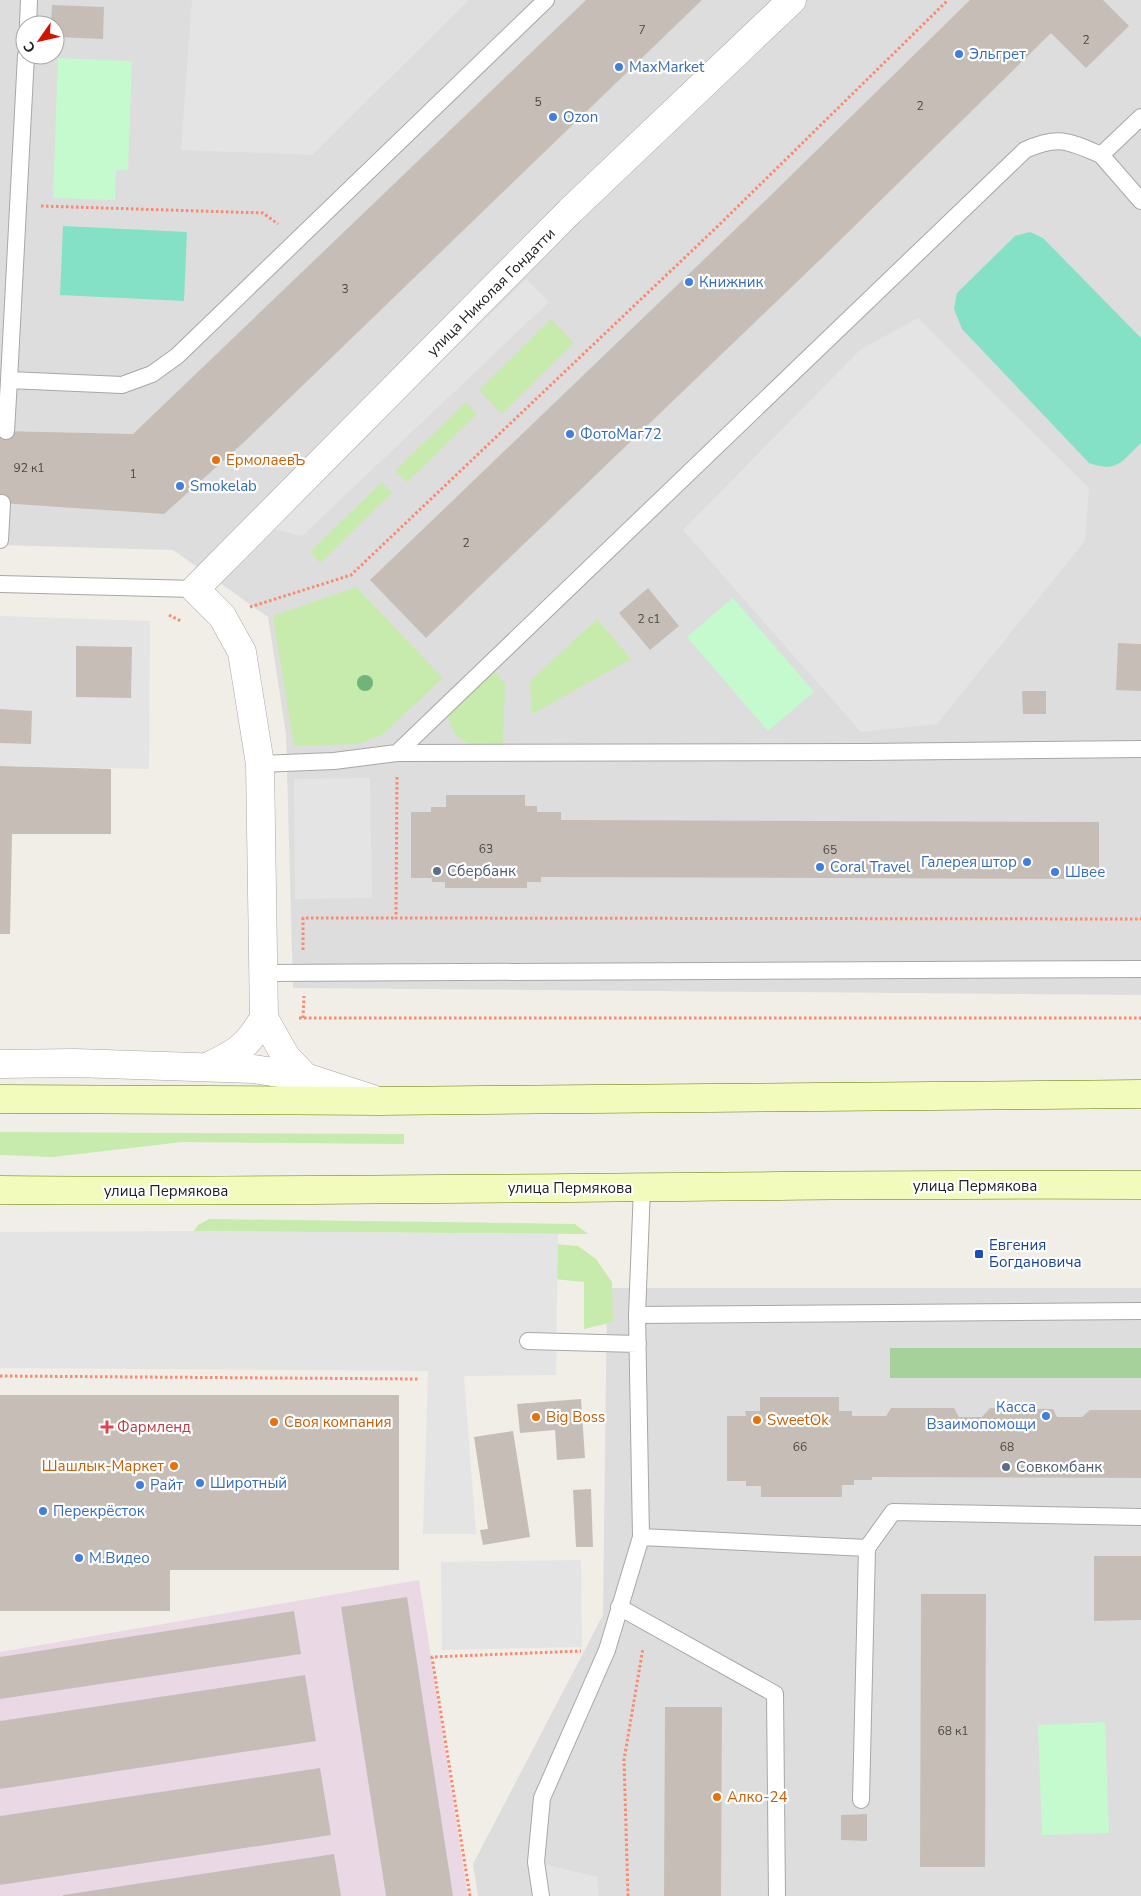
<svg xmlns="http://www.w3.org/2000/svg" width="1141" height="1896" font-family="'Nunito Sans',sans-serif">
  <rect width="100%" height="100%" fill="#f1eee7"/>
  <path fill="#dedddd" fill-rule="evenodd" d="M0 0H1141V995L293 988 286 734 268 617 173 550 0 545ZM25 25H55V55H25Z
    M607 1288H1141V1896H478L473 1864 603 1615Z"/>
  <path fill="#ead9e5" d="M419 1580 468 1896H0V1652Z"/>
  <path fill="#c6ebac" d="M551 319 574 343 502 414 479 390Z
    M466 402 477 414 407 482 395 471Z
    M382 482 392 493 320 563 310 552Z
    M356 587 443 678 383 734 359 744 294 746 273 616Z
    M597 619 631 659 532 714 530 681Z
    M480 672 497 674 505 684 503 745C470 746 450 746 447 707Z
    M0 1132 404 1134V1144L182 1142 53 1157 0 1155Z
    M209 1219 575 1224 588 1234 194 1231 198 1225Z
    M554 1244 578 1246 596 1259 612 1282 613 1322 584 1329V1282L554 1279Z"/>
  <path fill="#a6d19b" d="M890 1348H1141V1378H890Z"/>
  <path fill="#c4facd" d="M58 58 132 61 128 170H116L115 200 53 198Z
    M733 598 814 692 768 731 687 637Z
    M1105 1722 1109 1833 1042 1835 1038 1725Z"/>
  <path fill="#84e1c5" d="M63 226 187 232 184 301 60 295Z
    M1030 232 1043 238 1141 338V443C1121 462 1117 473 1089 463L962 329 954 309 957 293 1015 236Z"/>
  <path fill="#e4e4e4" d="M192 0H469L312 155 181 150Z
    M526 279 549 302 302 536 269 528Z
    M918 318 1089 488 1085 541 937 724 861 732 683 530 860 350Z
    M0 616 150 621 149 769 0 766Z
    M370 778 372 898 295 899 294 779Z
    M194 1231 558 1234 556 1375 464 1376 476 1534H423L428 1371 0 1368V1232Z
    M581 1560 582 1647 442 1650 441 1562Z
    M536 1862 597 1877 599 1896H541Z"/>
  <path fill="#c6beb6" d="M586 0H702L243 443 164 514 0 503V431L133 434Z
    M970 0H1103L1129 26 1086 68 1051 33 825 255 426 638 370 580 769 197Z
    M52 5 104 7 103 39 55 37V25H51Z
    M648 588 679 626 650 650 619 613Z
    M1118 643 1141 644V691L1116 690Z
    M76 646 132 647 131 698 76 697Z
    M1022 691H1046V714H1023Z
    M0 709 32 711 31 744 0 743Z
    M0 766 111 769V834H12L10 934H0Z
    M446 795H525V806H537V812H561V820L1099 822V879L541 877V882H527V888H445V882H432V878H411V812H431V807H446Z
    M0 1395H399V1570H170V1611H0Z
    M760 1397H839V1411H852V1416H886L891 1408H954L959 1417H982L990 1408 1053 1409 1057 1417H1082L1090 1410H1141V1478L872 1477V1480H854V1485H842V1497H761V1486H746V1481H727V1416H746L745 1411H760Z
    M581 1399 585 1458 557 1460 555 1430 520 1433 517 1404Z
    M513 1431 530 1537 483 1545 480 1530 488 1529 474 1437Z
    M591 1489 593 1547H576L573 1490Z
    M1094 1556H1141V1620L1094 1621Z
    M921 1594H986L985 1867H920Z
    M407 1597 453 1896H386L341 1607Z
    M294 1611 301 1654 0 1699V1657Z
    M305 1675 316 1741 0 1789V1721Z
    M665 1707H722L721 1896H664Z
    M320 1768 331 1835 0 1885V1816Z
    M867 1814V1841L841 1840V1815Z
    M334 1854 341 1896H63V1895Z"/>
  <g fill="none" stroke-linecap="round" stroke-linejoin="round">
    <g stroke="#a7a7a7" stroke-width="18">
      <path id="lane" d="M28 25 29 0
        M1141 117 1101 155 1141 201
        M9 380 26 55
        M6 431 9 380 122 385 152 374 177 356 546 0
        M0 540 2 503
        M0 584 195 589
        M397 753 1025 150C1059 135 1069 141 1101 155
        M260 764 334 761 397 753 866 752 1141 749
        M263 973 1141 969
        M637 1315 1141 1311
        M528 1341 638 1344
        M641 1537 867 1548 893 1512 1141 1517
        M619 1607 775 1694 777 1896
        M861 1800 867 1548
        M541 1896 536 1862 542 1798 607 1650 641 1537 637 1315 642 1188"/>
    </g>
    <g stroke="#a7a7a7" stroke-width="29">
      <path id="street" d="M0 1064 75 1063 254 1069 305 1077 373 1099
        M209 1066C239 1052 247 1046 264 1018
        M305 1077 286 1057 264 1018 260 764 242 652 222 616 195 589 570 211 792 0"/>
    </g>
    <g stroke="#647b03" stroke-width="29">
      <path id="secondary" d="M0 1099 379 1101 1141 1094
        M0 1190C380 1193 761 1183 1141 1185"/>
    </g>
    <path stroke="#fc886d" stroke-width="3" stroke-dasharray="2.5 2.5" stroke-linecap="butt" d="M41 206 263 213 278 224
      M250 607 351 575 719 225 948 0
      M169 615 181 621
      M397 777 396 918 1141 919
      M303 950V918H396
      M299 1018H1141
      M303 1018 304 996
      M0 1376 418 1379
      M470 1896 432 1657 581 1651
      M628 1896 624 1760 643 1648"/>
    <use href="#lane" stroke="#fff" stroke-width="16"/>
    <use href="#street" stroke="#fff" stroke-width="28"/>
    <use href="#secondary" stroke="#f2fbbb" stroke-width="28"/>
  </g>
  <circle fill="#72b379" cx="365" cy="683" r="8"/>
  <g fill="#3f7fe0" stroke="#fff" stroke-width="2">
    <circle cx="959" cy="54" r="5"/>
    <circle cx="619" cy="67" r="5"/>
    <circle cx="553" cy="117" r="5"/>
    <circle cx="689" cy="282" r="5"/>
    <circle cx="570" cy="434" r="5"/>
    <circle cx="180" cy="486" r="5"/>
    <circle cx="1027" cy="862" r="5"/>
    <circle cx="820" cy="867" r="5"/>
    <circle cx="1055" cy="872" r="5"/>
    <circle cx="1046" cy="1416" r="5"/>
    <circle cx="200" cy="1483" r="5"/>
    <circle cx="140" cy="1485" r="5"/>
    <circle cx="43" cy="1511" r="5"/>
    <circle cx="79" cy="1558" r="5"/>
  </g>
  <g fill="#e8710a" stroke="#fff" stroke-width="2">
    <circle cx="216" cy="460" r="5"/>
    <circle cx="536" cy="1417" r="5"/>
    <circle cx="757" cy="1420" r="5"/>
    <circle cx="274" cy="1422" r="5"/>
    <circle cx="174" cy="1466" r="5"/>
    <circle cx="717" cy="1797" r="5"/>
  </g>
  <g fill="#5c6f8a" stroke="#fff" stroke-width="2">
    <circle cx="437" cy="871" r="5"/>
    <circle cx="1006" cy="1467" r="5"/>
  </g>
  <rect fill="#1a4fb4" stroke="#fff" stroke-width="2" x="974" y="1249" width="10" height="10" rx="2.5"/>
  <path fill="#e0444e" stroke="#fff" stroke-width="2" d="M104.5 1419.5h5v5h5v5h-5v5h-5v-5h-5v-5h5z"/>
  <g text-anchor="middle" stroke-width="4.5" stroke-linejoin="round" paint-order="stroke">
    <g font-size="12" fill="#4a4846">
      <text x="642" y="34">7</text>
      <text x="1086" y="44">2</text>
      <text x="538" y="106">5</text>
      <text x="920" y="110">2</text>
      <text x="345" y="293">3</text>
      <text x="29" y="472">92 к1</text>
      <text x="133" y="478">1</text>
      <text x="466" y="547">2</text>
      <text x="649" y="623">2 с1</text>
      <text x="486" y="853">63</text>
      <text x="830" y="854">65</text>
      <text x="800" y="1451">66</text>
      <text x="1007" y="1451">68</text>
      <text x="953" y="1735">68 к1</text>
    </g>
    <g font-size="15" fill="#366cbe" stroke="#fff" text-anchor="start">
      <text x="969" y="59">Эльгрет</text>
      <text x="629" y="72">MaxMarket</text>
      <text x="563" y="122">Ozon</text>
      <text x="699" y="287">Книжник</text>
      <text x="580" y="439">ФотоМаг72</text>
      <text x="190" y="491">Smokelab</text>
      <text x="1017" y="867" text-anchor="end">Галерея штор</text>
      <text x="830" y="872">Coral Travel</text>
      <text x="1065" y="877">Швее</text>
      <text x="1036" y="1412" text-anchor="end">Касса<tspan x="1036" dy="17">Взаимопомощи</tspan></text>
      <text x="210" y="1488">Широтный</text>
      <text x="150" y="1490">Райт</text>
      <text x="53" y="1516">Перекрёсток</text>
      <text x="89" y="1563">М.Видео</text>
    </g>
    <g font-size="15" fill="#202020" stroke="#fff">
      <text transform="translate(491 292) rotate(-45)" y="5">улица Николая Гондатти</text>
      <text x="975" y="1191">улица Пермякова</text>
      <text x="570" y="1193">улица Пермякова</text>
      <text x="166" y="1196">улица Пермякова</text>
    </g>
    <g font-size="15" fill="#c56008" stroke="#fff" text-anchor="start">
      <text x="226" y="465">ЕрмолаевЪ</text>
      <text x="546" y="1422">Big Boss</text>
      <text x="767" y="1425">SweetOk</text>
      <text x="284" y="1427">Своя компания</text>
      <text x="164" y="1471" text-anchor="end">Шашлык-Маркет</text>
      <text x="727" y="1802">Алко-24</text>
    </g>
    <g font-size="15" fill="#4e5e75" stroke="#fff" text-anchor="start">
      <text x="447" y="876">Сбербанк</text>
      <text x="1016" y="1472">Совкомбанк</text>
    </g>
    <g font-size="15" fill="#164399" stroke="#fff" text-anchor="start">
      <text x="989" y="1250">Евгения<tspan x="989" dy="17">Богдановича</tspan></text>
    </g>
    <g font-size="15" fill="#be3a42" stroke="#fff" text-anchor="start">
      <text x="117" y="1432">Фармленд</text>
    </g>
  </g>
  <g transform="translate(40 40) rotate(236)"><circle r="24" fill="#ffffff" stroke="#a6a6a6"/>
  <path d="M0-4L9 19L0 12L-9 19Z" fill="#d11300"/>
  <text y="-8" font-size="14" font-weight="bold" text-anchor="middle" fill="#202020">С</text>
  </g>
</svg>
